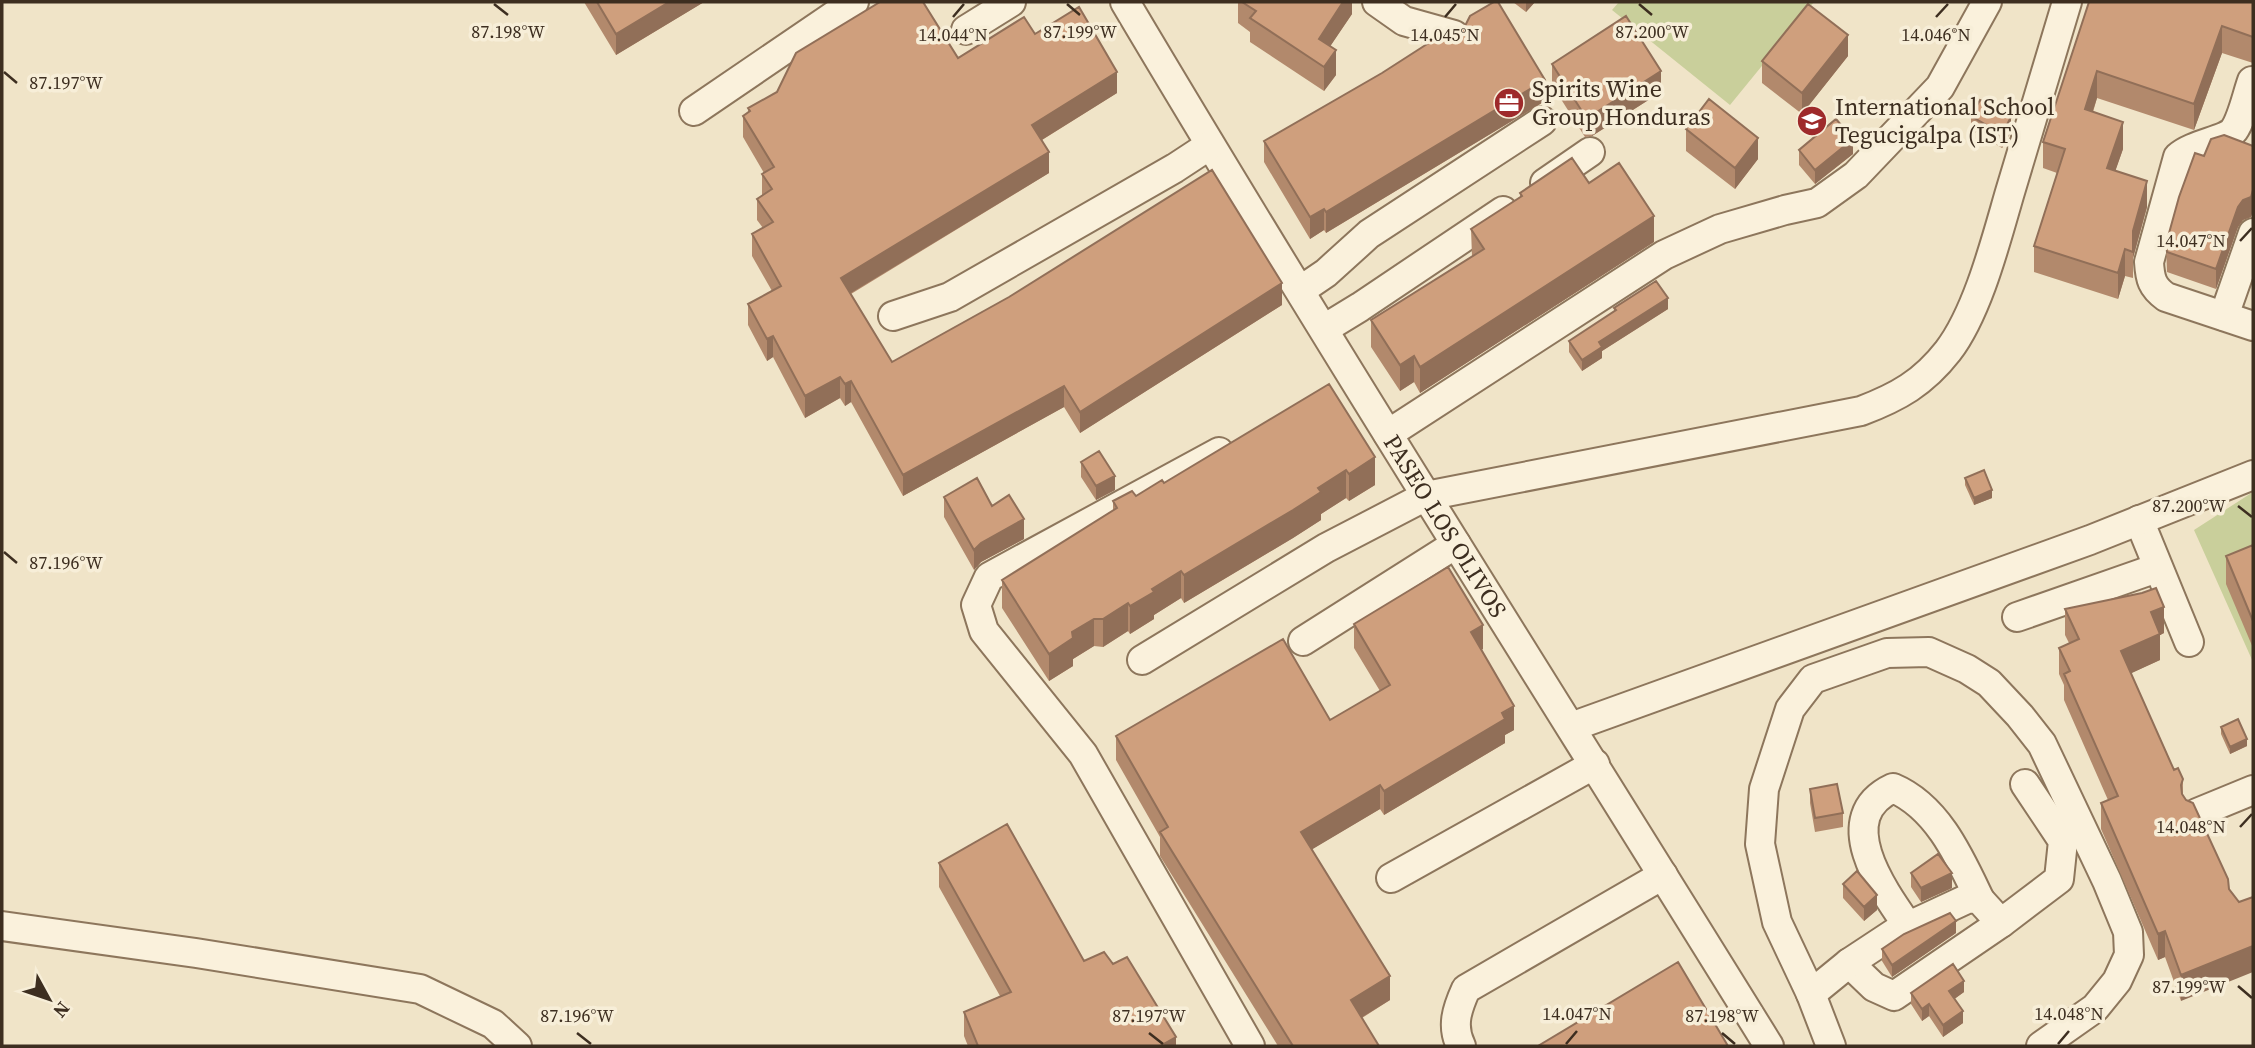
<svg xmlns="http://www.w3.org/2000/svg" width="2255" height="1048" font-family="'Source Serif 4',serif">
  <rect width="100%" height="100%" fill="#f0e4c8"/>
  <path fill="#c9cf9b" d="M1619 2H1814L1730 105 1612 10Z
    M2253 492V662L2194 530Z"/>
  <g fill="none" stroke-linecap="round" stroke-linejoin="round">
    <g stroke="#8d765c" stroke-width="32">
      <g id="minor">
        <path id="s1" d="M1125 2C1334 354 1554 699 1769 1046"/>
        <path d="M1377 2 1404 21 1454 35"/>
        <path d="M966 30 1011 2"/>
        <path d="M2252 81C2247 95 2242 119 2234 130 2227 140 2192 144 2178 157L2149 262C2150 279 2152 287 2166 297L2253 326"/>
        <path d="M694 111 854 2"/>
        <path d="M1545 183 1590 152"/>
        <path d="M1301 290 1326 273 1369 234 1542 121"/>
        <path d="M893 316 950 297 1175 168 1210 145"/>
        <path d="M2224 316 2253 233"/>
        <path d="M1324 329 1360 307 1503 211"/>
        <path d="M1388 434 1664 255 1720 229 1785 210 1817 203 1856 175 1940 87 1987 2"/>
        <path d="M1219 452 989 577 976 605 984 631 1083 754 1250 1046"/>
        <path d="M2139 520 2189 642"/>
        <path d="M2017 617 2157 568"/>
        <path d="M1303 641 1456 544"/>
        <path d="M1142 660 1326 548 1426 496 1861 411C1898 397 1923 383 1948 351 1978 312 1996 240 2010 192 2029 129 2048 65 2067 2"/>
        <path d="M1571 727 2090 540 2253 475"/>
        <path d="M2197 813 2253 790"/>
        <path d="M1391 878 1595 764"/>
        <path d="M2 926 196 953 420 989 493 1024 517 1046"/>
        <path d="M1908 926C1882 889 1831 817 1893 788 1938 807 1960 858 1980 900"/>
        <path d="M1849 963 1874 987 1894 996 2001 923"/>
        <path d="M1811 994 1849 963 1896 932 1969 898 1980 900 2001 923 2059 879 2063 841 2025 784"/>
        <path d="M1461 1046C1451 1026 1457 1009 1466 989L1663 875"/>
        <path d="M1831 1046 1811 994 1777 922 1760 844 1764 789 1790 709 1813 679 1887 653 1929 652 1967 669 1989 683 2020 716 2042 744 2107 881 2128 932 2129 955 2117 981 2095 1008 2041 1046"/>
      </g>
    </g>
    <use href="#minor" stroke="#faf1dc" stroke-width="28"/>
  </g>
  <path fill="#b2896c" d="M584 2H704L616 55Z
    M1238 2H1352V14L1330 46 1336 75 1324 91 1250 42V32L1238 23Z
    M1513 2H1535L1526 12Z
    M2089 2H2253V63L2222 53 2194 130 2097 98 2093 112 2123 149 2115 171 2147 207 2133 258V278L2125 276 2118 299 2034 272V246L2057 173 2043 168V142Z
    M1465 26 1545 101 1326 233 1324 230 1310 239 1264 162V141Z
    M1035 34 1117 93 1042 140 1049 173 851 294 892 362 1282 305 1080 433 1064 407 903 496 851 402 845 406 840 398 805 418 773 357 767 361 748 325V304L772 291 752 256V234L763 228 757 220V199L762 196V174L764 173 743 137V116L748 113V108L958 58Z
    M1848 56 1802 114 1762 83V61Z
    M1552 64 1661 92 1592 136 1585 137 1552 85Z
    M1971 116 2011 132 2002 148 1971 130Z
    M1686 129 1758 159 1735 189 1686 151Z
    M2253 146V210L2251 217 2243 220 2238 227 2216 289 2167 272 2166 244 2204 156Z
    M1799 150 1853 154 1815 184 1799 165Z
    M1589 183 1654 242 1420 393 1414 382 1400 391 1371 347V320L1472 256 1471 229 1520 197V193Z
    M1614 308 1668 309 1602 351V358L1582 371 1569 352V341L1614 312Z
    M1329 384 1375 485 1349 501 1346 498 1321 514V520L1293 538 1184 603 1181 598 1154 615V619L1130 634 1128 631 1103 647 1094 646 1073 659V666L1049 681 1002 608V580L1113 510V501L1136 496 1164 483Z
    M1081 462 1115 490 1096 500 1081 477Z
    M1965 478 1992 498 1974 505 1965 485Z
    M944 497 992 506 1024 539 981 562 974 570 944 517Z
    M2253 545V648L2226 584V556Z
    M2065 609 2164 633 2160 635V660L2131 673 2174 770 2183 779 2181 1001 2165 957 2158 960 2101 829V803L2108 800 2064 700V685L2059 674V648L2069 643 2065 635Z
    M1354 624 1483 649H1481L1514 730 1505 735V743L1384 815 1380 809 1312 849 1390 1000 1362 1018 1379 1046H1278L1160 856V837L1116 760V736L1330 720 1380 691 1354 648Z
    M2221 727 2247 746 2230 754 2221 734Z
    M1810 789 1843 813V827L1815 832 1810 803Z
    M939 863 1084 961 1176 1046H968L964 1036V1012L1000 996 939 887Z
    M1911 873 1952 888 1921 902 1911 887Z
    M1843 884 1877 910 1864 921 1843 898Z
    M1956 933 1892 977 1882 961V949Z
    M1964 992 1954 999 1963 1023 1943 1037 1929 1016 1922 1021 1911 1004V993Z"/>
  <path fill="#916f58" d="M669 2H704L616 55V34Z
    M1343 2H1352V14L1319 63V39Z
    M1526 2H1535L1526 12Z
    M2222 26V53L2194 130V104Z
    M1848 35V56L1802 114V93Z
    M1336 50V75L1324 91V67Z
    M1661 71V92L1592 136V115Z
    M2097 71V98L2085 135V109Z
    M1117 72V93L1032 146V125Z
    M1545 80V101L1326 233V212Z
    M2011 117V132L2002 148V134Z
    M2123 122V149L2107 195V168Z
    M1758 138V159L1735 189V168Z
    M1853 139V154L1815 184V170Z
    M1049 152V173L841 299V278Z
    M2147 181V207L2133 258V278V231Z
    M2253 190V210L2251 217 2243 220 2238 227 2216 289V269L2238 207 2243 200Z
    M1324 209V230L1310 239V217Z
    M1654 216V242L1420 393V367Z
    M2125 249V276L2118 299V273Z
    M1282 283V305L1080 433V412Z
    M1668 298V309L1602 351V358L1582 371V360L1599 342Z
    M773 336V357L767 361V339Z
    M1414 356V382L1400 391V365Z
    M840 377V398L805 418V396Z
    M851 381V402L845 406V384Z
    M1064 386V407L903 496V475Z
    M1375 457V485L1349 501V474Z
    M1346 470V498L1321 514V520L1293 538 1184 603V575Z
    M1115 476V490L1096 500V486Z
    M1992 490V498L1974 505V498Z
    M1024 519V539L981 562 974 570V550L981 543Z
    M1181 571V598L1154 615V619L1130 634V606L1152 589Z
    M1128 603V631L1103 647V619Z
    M2164 607V633L2160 635V660L2121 678V651L2151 612Z
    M1094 619V646L1073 659V666L1049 681V654L1072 632Z
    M1483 625V649L1471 656V632Z
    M1514 706V730L1505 735V743L1384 815V791Z
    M2247 739V746L2230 754V747Z
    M1380 785V809L1301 856V832Z
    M1952 873V888L1921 902V888Z
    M1877 895V910L1864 921V907Z
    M1956 921V933L1892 977V965Z
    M2165 931V957L2158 960V934Z
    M2253 946V972L2181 1001V975Z
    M1390 976V1000L1351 1024V1000Z
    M1964 981V992L1949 1003V991Z
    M1929 1004V1016L1922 1021V1009Z
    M1963 1011V1023L1943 1037V1025Z
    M1176 1037V1046H1160Z"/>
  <path fill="#cf9f7d" stroke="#916f58" stroke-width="2" d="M597 2H669L616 34Z
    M880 2H923L958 58 1024 17 1035 34 1079 7 1117 72 1032 125 1049 152 841 278 892 362 1009 297 1212 170 1282 283 1080 412 1064 386 903 475 851 381 845 384 840 377 805 396 773 336 767 339 748 304 781 286 752 234 773 222 757 199 772 189 762 174 774 167 743 116 750 111 748 108 777 92 796 53Z
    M1242 2H1343L1319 39 1336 50 1324 67 1250 18 1256 11Z
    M1494 2H1498L1545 80 1326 212 1324 209 1310 217 1264 141 1382 73 1449 30H1457L1465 26 1470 16Z
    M2089 2H2253V37L2222 26 2194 104 2097 71 2085 109 2123 122 2107 168 2147 181 2133 231V252L2125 249 2118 273 2034 246 2065 149 2043 142Z
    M1808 4 1848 35 1802 93 1762 61Z
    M1626 16 1661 71 1592 115 1585 116 1552 64Z
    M1709 99 1758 138 1735 168 1686 129Z
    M1980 100 2011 117 2002 134 1971 116Z
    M1836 119 1853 139 1815 170 1799 150Z
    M2224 135 2253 146V190L2251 197 2243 200 2238 207 2216 269 2167 252 2166 244 2179 197 2195 153 2204 156 2211 139Z
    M1572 158 1589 183 1619 163 1654 216 1420 367 1414 356 1400 365 1371 320 1484 249 1471 229 1522 196 1520 193Z
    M1656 281 1668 298 1599 342 1602 347 1582 360 1569 341 1616 310 1614 308Z
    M1329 384 1375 457 1349 474 1346 470 1318 488 1321 492 1293 510 1184 575 1181 571 1152 589 1154 592 1130 606 1128 603 1103 619H1094L1072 632 1073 638 1049 654 1002 580 1117 508 1113 501 1132 491 1136 496 1162 480 1164 483Z
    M1099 451 1115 476 1096 486 1081 462Z
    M1984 470 1992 490 1974 498 1965 478Z
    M977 478 992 506 1009 495 1024 519 981 543 974 550 944 497Z
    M2253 545V621L2226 556Z
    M1448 567 1483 625 1471 632 1514 706 1502 713 1505 719 1384 791 1380 785 1301 832 1390 976 1351 1000 1379 1046H1293L1160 832 1168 827 1116 736 1283 639 1330 720 1390 685 1354 624Z
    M2156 588 2164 607 2151 612 2160 634 2121 651 2174 770 2178 768 2183 779 2181 785 2182 794 2186 800 2193 803 2228 879 2229 889 2239 902 2253 897V946L2181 975 2165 931 2158 934 2101 803 2118 796 2064 674 2070 671 2059 648 2079 639 2065 609 2142 593Z
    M2238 719 2247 739 2230 747 2221 727Z
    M1837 784 1843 813 1815 818 1810 789Z
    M1007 824 1084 961 1104 952 1113 964 1127 957 1176 1037 1160 1046H978L964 1012 1011 992 939 863Z
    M1938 854 1952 873 1921 888 1911 873Z
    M1857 871 1877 895 1864 907 1843 884Z
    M1950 913 1956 921 1892 965 1882 949 1904 934Z
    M1678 962 1728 1046H1538Z
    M1953 964 1964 981 1949 991 1963 1011 1943 1025 1929 1004 1922 1009 1911 993Z"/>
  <path fill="none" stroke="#3d2e20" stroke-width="2.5" d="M494 4 508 15M1067 4 1080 15M1639 4 1652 15M953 17 964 4M1445 17 1456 4M1936 17 1948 4M4 72 17 83M2240 241 2252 228M2238 506 2252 517M4 552 17 563M2240 827 2252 814M2238 986 2252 998M577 1033 591 1044M1149 1033 1163 1044M1722 1033 1735 1044M1566 1044 1577 1031M2058 1044 2069 1031"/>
  <defs>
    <g id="office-disc" transform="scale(1.575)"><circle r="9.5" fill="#9e2a2b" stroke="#f7eed8"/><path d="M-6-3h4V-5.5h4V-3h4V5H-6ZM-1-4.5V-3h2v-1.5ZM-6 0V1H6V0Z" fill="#fff"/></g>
    <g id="school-disc" transform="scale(1.575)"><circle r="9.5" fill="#9e2a2b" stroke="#f7eed8"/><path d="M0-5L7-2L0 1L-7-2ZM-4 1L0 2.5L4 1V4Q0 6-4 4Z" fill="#fff"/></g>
  </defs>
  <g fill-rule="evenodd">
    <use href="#office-disc" x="1509" y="103"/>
    <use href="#school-disc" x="1812" y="121"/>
  </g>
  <g text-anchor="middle" stroke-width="7" stroke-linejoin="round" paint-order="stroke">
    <g font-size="24" fill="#3d2e20" stroke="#f7eed8" text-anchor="start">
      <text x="1532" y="97">Spirits Wine<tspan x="1532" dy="28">Group Honduras</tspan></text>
      <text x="1835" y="115">International School<tspan x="1835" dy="28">Tegucigalpa (IST)</tspan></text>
    </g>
    <g font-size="24" fill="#3d2e20" stroke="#f7eed8">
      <text dy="8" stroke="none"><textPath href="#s1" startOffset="614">PASEO LOS OLIVOS</textPath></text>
    </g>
  </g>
  <g font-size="18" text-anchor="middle" fill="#3d2e20" stroke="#f7eed8" stroke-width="7" stroke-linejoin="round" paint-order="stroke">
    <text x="508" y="38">87.198°W</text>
    <text x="1652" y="38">87.200°W</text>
    <text x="1080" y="38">87.199°W</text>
    <text x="953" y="41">14.044°N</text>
    <text x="1445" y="41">14.045°N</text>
    <text x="1936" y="41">14.046°N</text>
    <text x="66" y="89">87.197°W</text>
    <text x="2191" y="247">14.047°N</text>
    <text x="2189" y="512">87.200°W</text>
    <text x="66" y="569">87.196°W</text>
    <text x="2191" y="833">14.048°N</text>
    <text x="2189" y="993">87.199°W</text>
    <text x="1577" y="1020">14.047°N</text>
    <text x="2069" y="1020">14.048°N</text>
    <text x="577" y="1022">87.196°W</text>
    <text x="1149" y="1022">87.197°W</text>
    <text x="1722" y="1022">87.198°W</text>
  </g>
  <rect width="2255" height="1048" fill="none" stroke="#3d2e20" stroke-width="7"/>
  <g transform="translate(49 999) rotate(130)" stroke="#f7eed8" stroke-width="5" paint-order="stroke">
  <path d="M0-5L12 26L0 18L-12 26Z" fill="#3d2e20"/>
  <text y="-10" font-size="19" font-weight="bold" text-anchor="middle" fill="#3d2e20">N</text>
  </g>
</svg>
